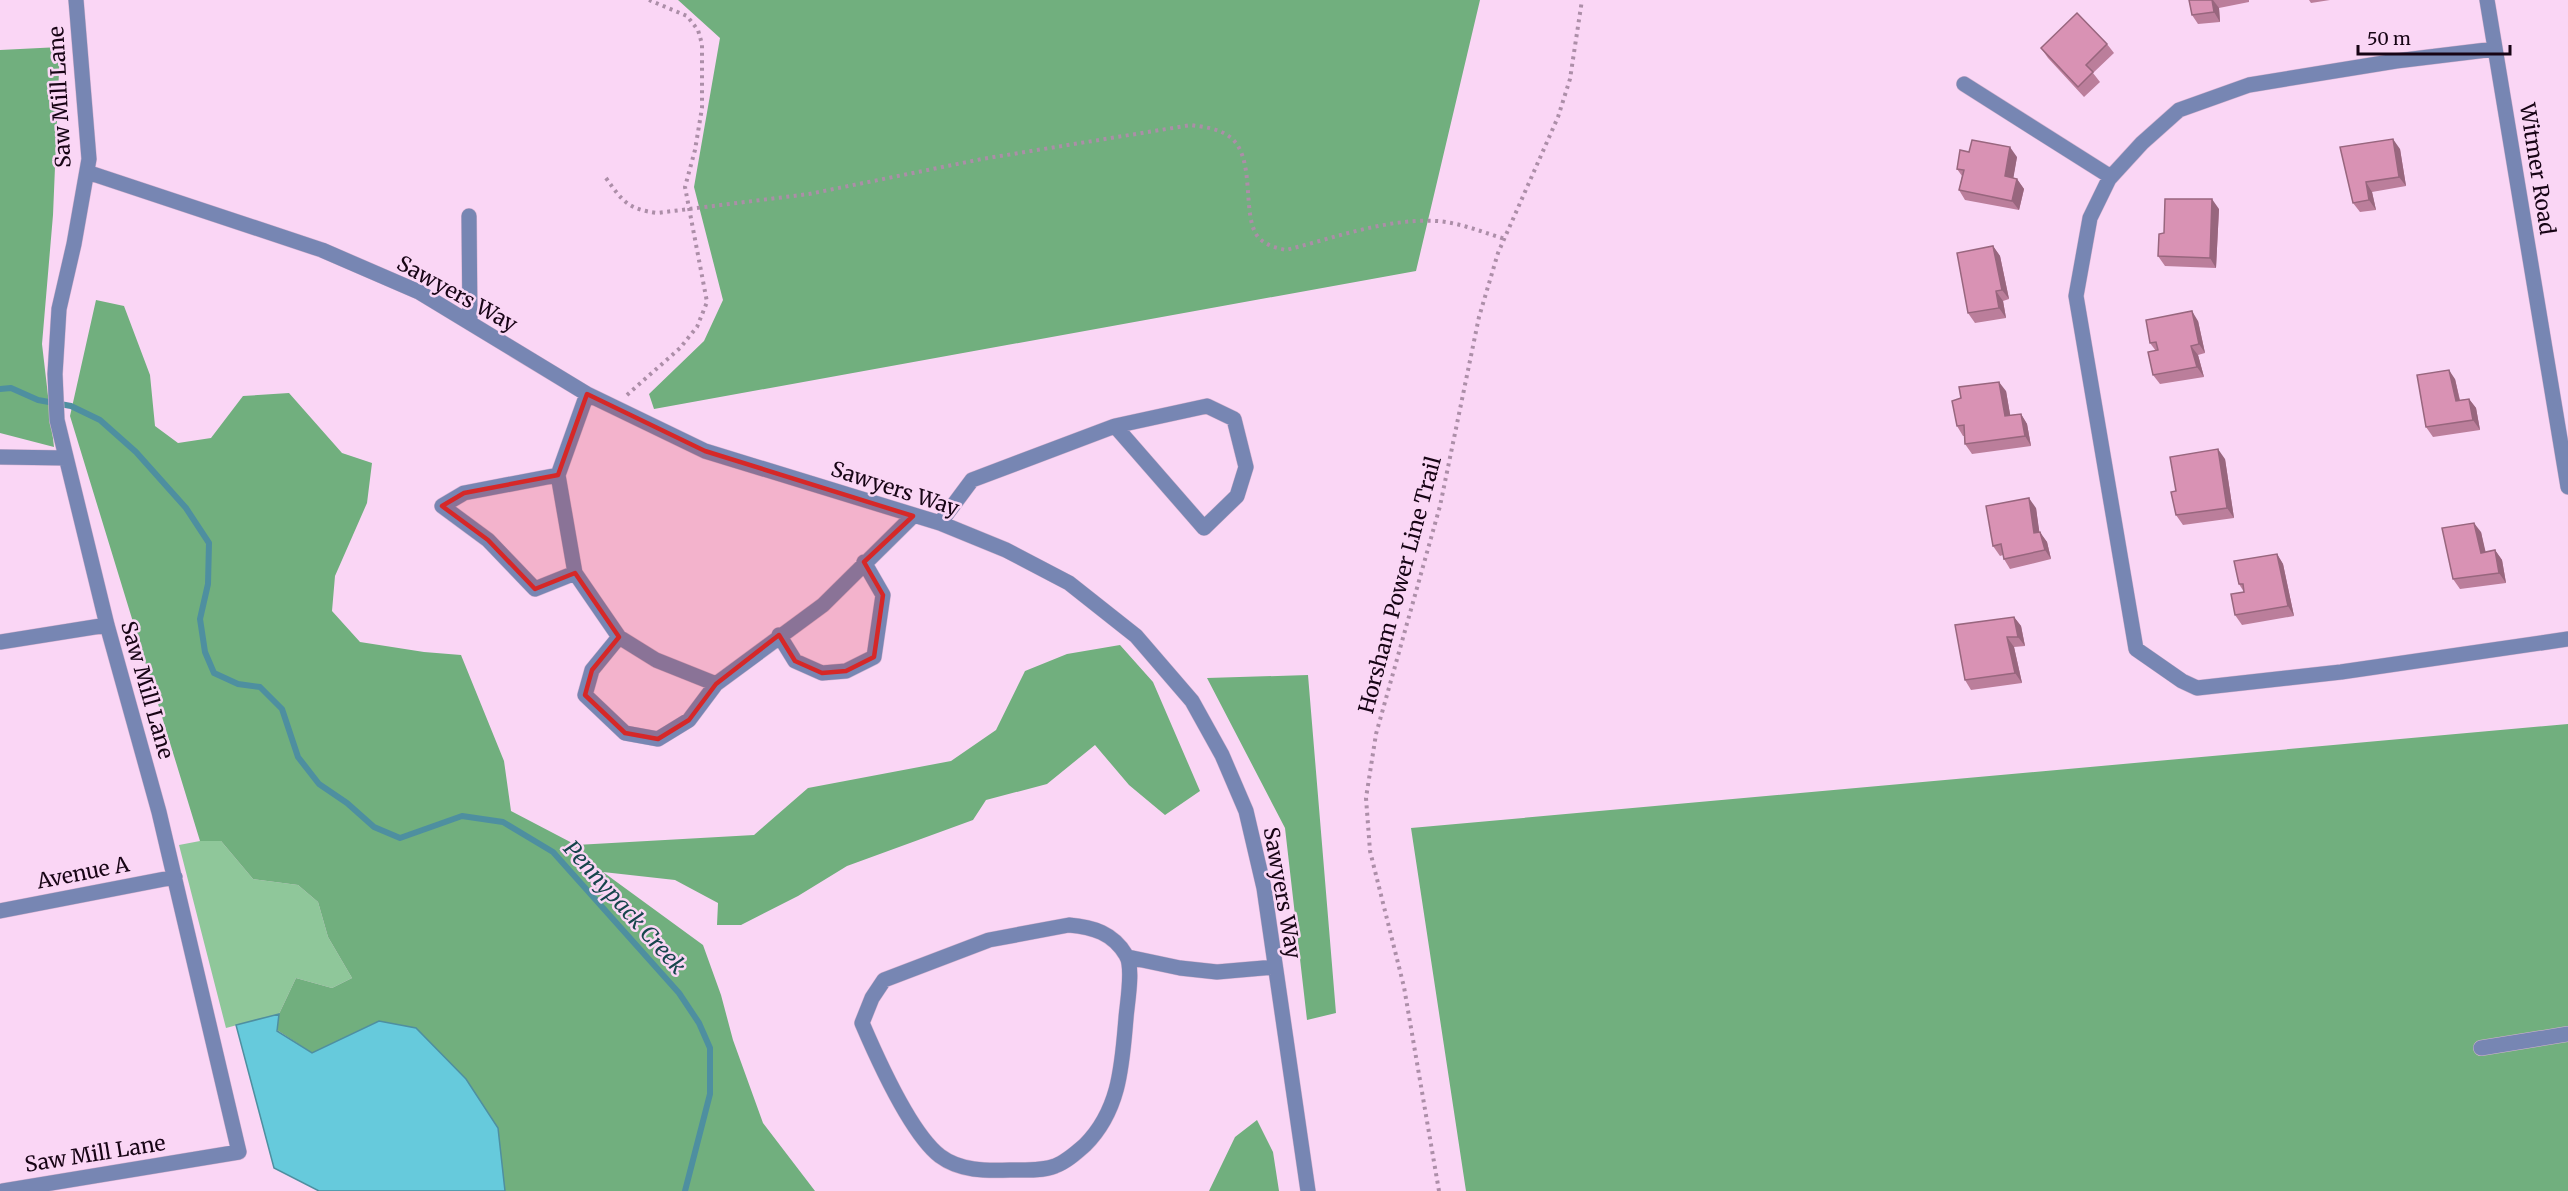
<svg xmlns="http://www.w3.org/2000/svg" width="2568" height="1191" font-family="Merriweather,serif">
  <rect width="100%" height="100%" fill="#fad6f5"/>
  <path fill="#8fc79a" d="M200 841H221L253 879 298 885 318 902 328 937 352 978 332 988 296 978 279 1014 226 1028 179 845Z"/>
  <path fill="#71af7e" d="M678 0H1480L1416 271 654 409 649 394 704 341 723 300 694 187 720 38Z
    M60 47 53 215 42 344 54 447 0 433V50Z
    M96 300 124 306 150 375 155 426 178 443 211 438 243 396 289 393 342 453 372 463 367 503 335 576 332 611 360 642 424 652 461 655 504 761 511 811 576 845 754 835 808 788 951 761 996 730 1025 671 1067 654 1120 645 1153 682 1200 791 1165 815 1129 785 1095 745 1047 784 986 800 973 820 847 866 798 896 741 925H717L718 903 675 880 603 872 703 945 721 995 733 1040 763 1123 815 1191H505L502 1170 379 1021 312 1053 277 1030 279 1014 296 978 332 988 352 978 328 937 318 902 298 885 253 879 221 841H200L70 416Z
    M1308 675 1336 1013 1307 1020 1285 828 1207 678Z
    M2568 724V1191H1466L1411 828Z
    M1257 1120 1273 1152 1279 1191H1209L1235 1137Z"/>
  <path fill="#66cadc" stroke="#4e8fa0" stroke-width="1.5" d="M279 1014 277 1031 312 1053 379 1021 416 1028 466 1079 498 1128 505 1191H319L274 1168 236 1025Z"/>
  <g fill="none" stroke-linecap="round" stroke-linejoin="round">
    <path stroke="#4e8fa0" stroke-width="6" d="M0 389 11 388 38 400 71 406 100 420 136 452 186 508 209 543 208 584 200 619 205 652 214 673 238 684 260 687 282 709 298 757 319 784 347 803 374 827 400 838 462 816 503 822 553 852 679 993 699 1023 710 1048V1094L685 1191"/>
    <g stroke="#d6b4d1" stroke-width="16">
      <path id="minor" d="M2487 0 2568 487
        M2495 49 2396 61 2249 85 2179 110 2142 143 2109 179 2090 218 2076 296 2136 649 2182 681 2197 688 2341 672 2568 639
        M1964 84 2111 177
        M87 172 322 250 419 292 587 394 705 451 940 523 1006 550 1069 583 1136 636 1192 701 1222 755 1246 811 1264 888 1308 1191
        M469 216 470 323
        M587 394 558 475 575 573 619 637 656 660 716 684
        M0 457 66 458
        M558 475 464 493 442 506 488 540 535 589 575 573
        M940 523 972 480 1115 426 1207 406 1234 419 1246 467 1237 496 1204 528 1115 426
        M779 635 795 661 822 673 846 671 874 657 883 595 864 562
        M619 637 592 670 585 695 625 733 658 739 689 720 716 684 823 605 913 516
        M0 642 107 625
        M0 911 175 877
        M1069 925C1093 927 1113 933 1126 955 1134 967 1127 1004 1126 1018 1122 1065 1120 1110 1085 1145 1076 1153 1066 1162 1055 1166 1043 1171 1023 1170 1010 1170 986 1171 960 1171 940 1156 910 1133 877 1058 862 1023L872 998 884 980 989 940Z
        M1128 957 1180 968 1217 972 1274 967
        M2481 1048 2568 1034
        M3 1191 239 1152 159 812 107 625 57 420 55 374 59 309 74 244 89 159 76 0"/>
    </g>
    <path stroke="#ac8ea8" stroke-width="4" stroke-dasharray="3 4.5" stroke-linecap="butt" d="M606 178C623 202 628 209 657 213L809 194 982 159 1191 125C1203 127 1216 128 1227 135 1259 154 1239 219 1260 239 1268 246 1277 248 1286 250 1334 238 1387 218 1437 221 1461 223 1482 232 1505 239
      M627 395 680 348 697 327 707 302 685 187 695 150 702 108V44L698 30 687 16 649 0
      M1439 1191 1404 987 1370 851 1366 798 1376 734 1440 506 1479 317 1498 253 1558 117 1570 79 1582 0"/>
    <use href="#minor" stroke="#7786b3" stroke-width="15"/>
  </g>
  <path fill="#bb7e9b" d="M2189 0H2249V2L2219 8 2220 22 2198 24 2192 15Z
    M2309 0H2330L2311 3Z
    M2107 44 2114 53 2093 73 2100 82 2084 97 2048 58 2041 48Z
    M2340 147 2400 149 2406 186 2372 192 2376 210 2360 212 2353 203Z
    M2017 157 2013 178 2017 179 2024 189 2019 210 1965 200 1959 190 1962 176 1957 169Z
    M2219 209 2216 268 2165 266 2158 256 2164 233Z
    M1993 246 2000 256 2009 299 2003 301 2006 318 1975 323 1968 313Z
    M2198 321 2205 353 2198 355 2204 377 2160 384 2153 375 2156 351 2150 343Z
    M2455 379 2460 400 2469 399 2476 408 2480 430 2433 437 2426 427Z
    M2006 391 2010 415 2021 414 2027 424 2031 446 1972 454 1965 444 1964 436H1963L1957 426Z
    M2225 459 2234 518 2183 525 2176 515V491Z
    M2036 508 2039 532 2047 542 2051 559 2010 569 2004 559 2003 555 2000 556 1993 546Z
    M2481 532 2485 552 2495 550 2502 560 2506 583 2460 589 2453 579Z
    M2277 554 2283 564 2294 616 2242 625 2235 615 2244 592 2239 584Z
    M2014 617 2021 626 2025 646 2014 647 2022 683 1971 690 1965 680Z"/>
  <path fill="#98667e" d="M2212 0H2213L2219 8 2220 22 2214 12Z
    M2393 139 2400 149 2406 186 2399 177Z
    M2010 147 2017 157 2012 186 2005 176Z
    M2017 179 2024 189 2019 210 2012 201Z
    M2366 182 2372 192 2376 210 2369 200Z
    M2212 199 2219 209 2216 268 2210 258Z
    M1993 246 2000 256 2009 299 2002 290Z
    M1996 291 2003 301 2006 318 1999 308Z
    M2192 311 2198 321 2205 353 2199 344Z
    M2191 346 2198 355 2204 377 2197 367Z
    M2449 370 2455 379 2462 411 2456 401Z
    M1999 382 2006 391 2012 425 2005 416Z
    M2469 399 2476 408 2480 430 2473 420Z
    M2021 414 2027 424 2031 446 2025 436Z
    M2218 449 2225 459 2234 518 2227 508Z
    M2029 498 2036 508 2041 543 2034 533Z
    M2474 523 2481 532 2488 562 2481 553Z
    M2040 532 2047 542 2051 559 2045 550Z
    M2495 550 2502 560 2506 583 2499 573Z
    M2277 554 2283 564 2294 616 2288 606Z
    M2014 617 2021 626 2025 646 2018 637Z
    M2007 637 2014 647 2022 683 2015 673Z"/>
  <path fill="#d992b4" stroke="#98667e" stroke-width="1.5" d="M2189 0H2212L2214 12 2192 15Z
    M2077 13 2107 44 2086 65 2093 72 2078 87 2041 48Z
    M2393 139 2399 177 2366 182 2369 200 2353 203 2340 147Z
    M1972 140 2010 147 2005 176 2017 179 2012 201 1959 190 1964 170 1957 169 1960 150 1969 152Z
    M2165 199H2212L2210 258 2158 256 2159 234 2164 233Z
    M1993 246 2002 290 1996 291 1999 308 1968 313 1957 253Z
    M2192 311 2199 344 2191 346 2197 367 2153 375 2148 352 2158 350 2156 342 2150 343 2146 320Z
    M2449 370 2456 401 2469 399 2473 420 2426 427 2417 375Z
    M1999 382 2005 416 2021 414 2025 436 1965 444 1964 425 1957 426 1952 401 1961 398 1959 387Z
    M2218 449 2227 508 2176 515 2171 492 2176 491 2170 457Z
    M2029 498 2034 533 2040 532 2045 550 2004 559 2001 544 1993 546 1986 506Z
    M2474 523 2481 553 2495 550 2499 573 2453 579 2442 528Z
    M2277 554 2288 606 2235 615 2231 594 2244 592 2243 584H2239L2234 561Z
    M2014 617 2018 637H2007L2015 673 1965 680 1955 625Z"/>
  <path fill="#d62828" fill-opacity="0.2" stroke="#d62828" stroke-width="4.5" stroke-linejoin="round" d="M587 394 705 451 913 516 864 562 883 595 874 657 846 671 822 673 795 661 779 635 716 684 689 720 658 739 625 733 585 695 592 670 619 637 575 573 535 589 488 540 442 506 464 493 558 475Z"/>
  <g text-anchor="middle" stroke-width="5" stroke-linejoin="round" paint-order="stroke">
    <g font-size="21" fill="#170415" stroke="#fad6f5">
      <text transform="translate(60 97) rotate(-93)" y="7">Saw Mill Lane</text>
      <text transform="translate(2537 169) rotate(81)" y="7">Witmer Road</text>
      <text transform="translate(457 294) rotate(29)" y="7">Sawyers Way</text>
      <text transform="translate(895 489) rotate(18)" y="7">Sawyers Way</text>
      <text transform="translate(1400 585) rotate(-75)" y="7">Horsham Power Line Trail</text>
      <text transform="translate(147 690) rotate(74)" y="7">Saw Mill Lane</text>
      <text transform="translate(83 873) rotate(-11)" y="7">Avenue A</text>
      <text transform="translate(1282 893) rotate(80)" y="7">Sawyers Way</text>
      <text transform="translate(95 1154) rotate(-9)" y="7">Saw Mill Lane</text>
    </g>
    <g font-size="22" font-style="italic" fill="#16454c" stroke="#fad6f5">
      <text transform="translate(625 907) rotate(48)" y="8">Pennypack Creek</text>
    </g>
  </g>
  <path d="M2358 45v9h152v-9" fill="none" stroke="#170415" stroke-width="3"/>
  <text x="2367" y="45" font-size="18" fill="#170415" stroke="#fad6f5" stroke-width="4.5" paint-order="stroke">50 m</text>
</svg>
